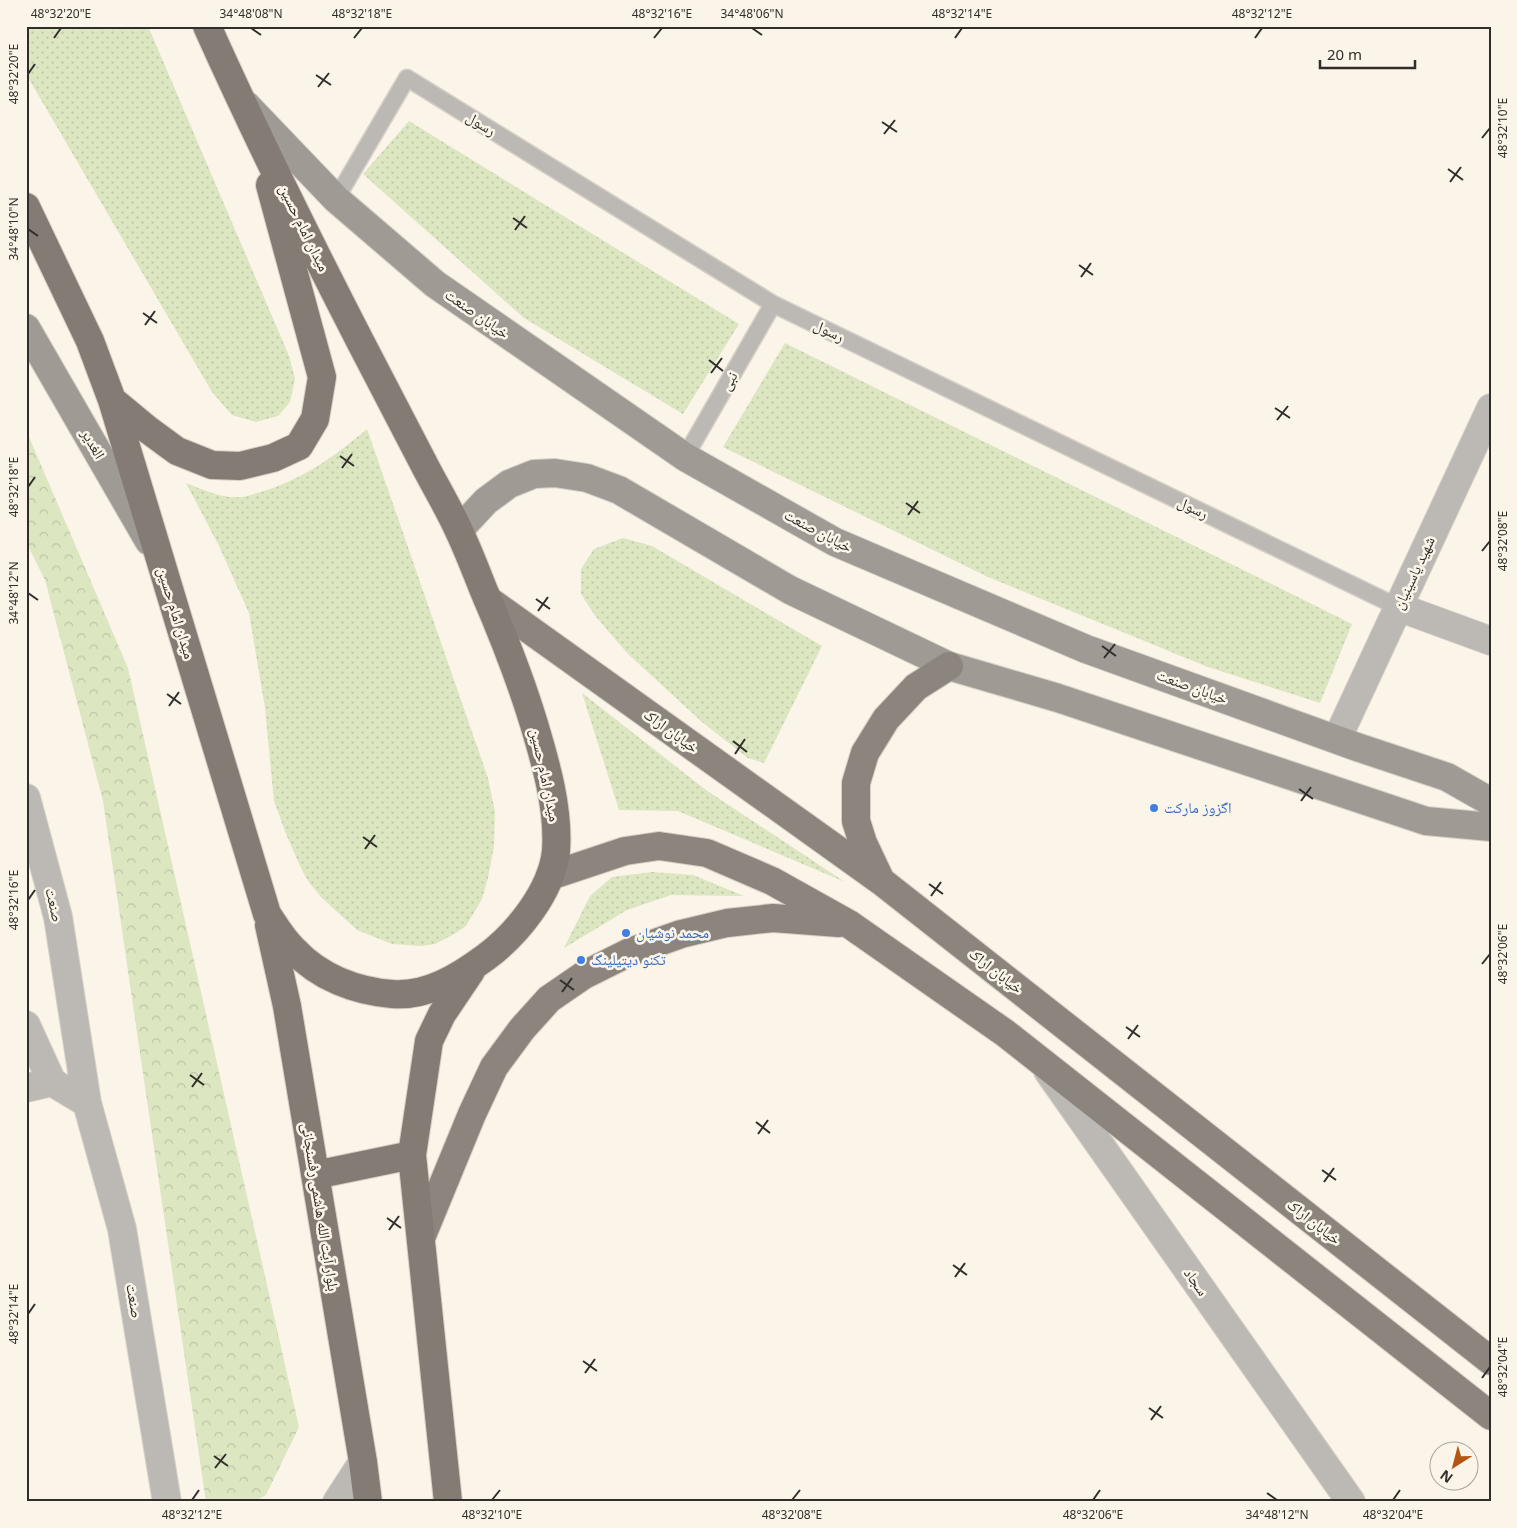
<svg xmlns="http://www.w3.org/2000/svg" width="1517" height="1528" font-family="'Noto Sans','Noto Naskh Arabic',sans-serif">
  <defs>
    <pattern id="grass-dots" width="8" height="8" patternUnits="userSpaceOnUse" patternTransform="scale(1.25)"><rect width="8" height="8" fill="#dce6c1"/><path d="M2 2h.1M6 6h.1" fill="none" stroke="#bdc6a6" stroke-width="1.8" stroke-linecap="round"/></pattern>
    <pattern id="forest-crowns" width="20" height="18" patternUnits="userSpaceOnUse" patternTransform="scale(1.25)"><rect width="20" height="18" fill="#dce6c1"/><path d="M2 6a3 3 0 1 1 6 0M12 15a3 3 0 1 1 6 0" fill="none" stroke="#bdc6a6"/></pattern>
  </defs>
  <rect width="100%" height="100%" fill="#fbf4e9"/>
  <path fill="url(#grass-dots)" d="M26 26H148L289 356 295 379 290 402 278 416 256 422 232 415 212 392 26 74Z
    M409 121 739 324 683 414 524 318 363 174Z
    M785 343 1352 624 1320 703 1208 667 988 577 723 447Z
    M367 429 488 778 495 812 494 846 488 878 482 899 466 926 456 933 435 944 421 946 392 944 357 930 321 897 308 881 300 866 286 834 274 801 265 708 249 613 219 546 186 483C204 490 223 499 242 497 248 497 255 493 261 492 303 479 334 457 367 429Z
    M623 538 652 546 822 646 764 763 748 758 702 722 628 654 596 617 581 594V569L594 549Z
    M582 693 706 790 845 882 678 811 619 810Z
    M652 872 693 875 744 896 671 895 627 910 564 948 590 896 612 877Z"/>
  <path fill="url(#forest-crowns)" d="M26 430 128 668 299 1427 266 1495 254 1502H206L103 801 45 580 26 542Z"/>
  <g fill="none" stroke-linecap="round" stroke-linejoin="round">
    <g stroke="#d6d0c7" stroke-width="19">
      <path id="service" d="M336 199 407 78 773 304 1398 607
        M685 457 773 304"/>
    </g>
    <g stroke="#d6d0c7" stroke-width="30">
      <path id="minor" d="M1398 607 1491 641
        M1337 739 1491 408
        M26 798 58 917 87 1103
        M26 1025 52 1082 87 1103 122 1229 167 1502
        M26 1088 52 1082"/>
    </g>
    <g stroke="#d6d0c7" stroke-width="30">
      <path id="tertiary" d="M1048 1071 1351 1502
        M337 1502 363 1462"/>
    </g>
    <g stroke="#d6d0c7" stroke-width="30">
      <path id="secondary" d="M246 105 336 199 435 284 685 457 835 542 1086 649 1357 747 1447 777 1491 802
        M26 328 149 541
        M459 530 486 501 509 484 534 474 555 473 587 478 619 490 790 590 949 666 1058 698 1426 821 1491 827"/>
    </g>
    <g stroke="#d6d0c7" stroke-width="30">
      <path id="primary" d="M488 600 881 881 1491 1361
        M550 876 625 851 659 846 707 853 772 881 849 924 1005 1033 1491 1416
        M880 879 863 843 856 821V783L865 753 886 719 916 687 949 666
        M421 1238 472 1114 494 1067 522 1029 549 999 584 975 630 952 681 934 727 923 773 918 839 923"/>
    </g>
    <g stroke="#d6d0c7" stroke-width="30">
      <path id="trunk" d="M26 207 90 341 112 400 267 914C275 926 283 940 294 950 319 977 355 991 392 994 427 997 459 977 486 957 517 934 552 891 556 851 559 809 546 764 534 724 520 678 503 635 484 591 476 571 468 550 459 531 449 509 437 489 426 468 404 425 382 383 360 341 307 238 255 133 207 26
        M112 400 147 429 177 451 212 465 240 466 273 458 299 446 315 419 322 377 270 185
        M269 925 287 1006 363 1462 368 1502
        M315 1175 412 1155
        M448 1502 412 1155 429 1041 442 1014 471 971"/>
    </g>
    <use href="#service" stroke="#bcb8b4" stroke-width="16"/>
    <use href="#minor" stroke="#bcb8b4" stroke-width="28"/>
    <use href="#tertiary" stroke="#bcb8b4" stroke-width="28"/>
    <use href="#secondary" stroke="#a09a95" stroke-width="28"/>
    <use href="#primary" stroke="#8c857e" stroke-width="28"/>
    <use href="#trunk" stroke="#847c74" stroke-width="28"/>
  </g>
  <path fill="none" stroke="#302e2a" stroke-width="2" d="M251 28 261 35M752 28 762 35M54 38 61 28M354 38 362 28M654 38 662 28M955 38 962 28M1255 38 1262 28M28 74 35 64M316 75 331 85M318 87 329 73M882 122 897 132M884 134 895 120M1482 138 1490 128M1448 169 1463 180M1450 182 1461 167M513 218 527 228M28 229 38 236M515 230 525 216M1079 265 1093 275M1081 277 1091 263M143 313 157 323M145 325 155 311M709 360 723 371M711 373 722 358M1275 408 1290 418M1277 420 1288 406M340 456 354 466M342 468 352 454M28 487 35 477M906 503 920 513M908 515 918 501M1482 551 1490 541M28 593 38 600M536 599 550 609M538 611 548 597M1102 646 1116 656M1104 658 1115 644M167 694 181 704M169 706 179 692M733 741 747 752M735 754 745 739M1299 789 1313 799M1301 801 1311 787M363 837 377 847M365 849 375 835M929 884 943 894M931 896 941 882M28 900 35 890M1482 964 1490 954M560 980 574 990M562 992 572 978M1126 1027 1140 1037M1128 1039 1138 1025M190 1075 204 1085M192 1087 202 1073M756 1122 770 1133M758 1134 768 1120M1322 1170 1336 1180M1324 1182 1334 1168M387 1218 401 1228M389 1230 399 1216M953 1265 967 1275M955 1277 965 1263M28 1314 35 1304M583 1361 597 1371M585 1373 595 1359M1482 1378 1490 1367M1149 1408 1163 1418M1151 1420 1161 1406M214 1456 228 1466M215 1468 226 1454M1267 1493 1277 1500M192 1500 199 1490M492 1500 500 1490M792 1500 800 1490M1093 1500 1100 1490M1393 1500 1400 1490"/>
  <g fill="#3f7fe0" stroke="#fbf4e9" stroke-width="2">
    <circle cx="1154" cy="808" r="5"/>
    <circle cx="626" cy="933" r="5"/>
    <circle cx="581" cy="960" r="5"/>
  </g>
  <g text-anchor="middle" stroke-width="5" stroke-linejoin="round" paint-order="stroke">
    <g font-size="15" fill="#302e2a" stroke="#fbf4e9">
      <text transform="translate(481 124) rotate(32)" y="5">رسول</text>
      <text transform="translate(304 228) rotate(64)" y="5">میدان امام حسین</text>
      <text transform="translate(477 314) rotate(35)" y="5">خیابان صنعت</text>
      <text transform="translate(829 331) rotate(26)" y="5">رسول</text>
      <text transform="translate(729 381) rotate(-60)" y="5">نبی</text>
      <text transform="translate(93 444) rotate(60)" y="5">الغدیر</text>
      <text transform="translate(1193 508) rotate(26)" y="5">رسول</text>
      <text transform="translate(818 531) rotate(28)" y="5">خیابان صنعت</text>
      <text transform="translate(1414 573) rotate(-65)" y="5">شهید یاسینیان</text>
      <text transform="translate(176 613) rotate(73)" y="5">میدان امام حسین</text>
      <text transform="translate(1192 687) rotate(20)" y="5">خیابان صنعت</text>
      <text transform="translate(671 731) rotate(36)" y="5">خیابان اراک</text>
      <text transform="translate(545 775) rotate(78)" y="5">میدان امام حسین</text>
      <text transform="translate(54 905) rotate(77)" y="5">صنعت</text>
      <text transform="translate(996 971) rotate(38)" y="5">خیابان اراک</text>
      <text transform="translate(320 1207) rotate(81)" y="5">بلوار آیت الله هاشمی رفسنجانی</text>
      <text transform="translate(1314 1222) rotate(38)" y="5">خیابان اراک</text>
      <text transform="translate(1196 1282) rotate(55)" y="5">سجاد</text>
      <text transform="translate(134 1301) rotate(81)" y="5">صنعت</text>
    </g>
    <g font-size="15" fill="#366cbe" stroke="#fbf4e9" text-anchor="start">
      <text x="1164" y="813">اگزوز مارکت</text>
      <text x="636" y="938">محمد نوشیان</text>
      <text x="591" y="965">تکنو دیتیلینگ</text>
    </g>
  </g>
  <rect width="1517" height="1528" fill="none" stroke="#fbf4e9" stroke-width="55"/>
  <g transform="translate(1454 1466) rotate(216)"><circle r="24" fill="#fbf4e9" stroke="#aaa59d"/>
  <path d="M0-4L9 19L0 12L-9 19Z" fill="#b55513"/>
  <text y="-8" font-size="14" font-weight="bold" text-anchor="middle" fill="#302e2a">N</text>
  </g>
  <path d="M1320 60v8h95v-8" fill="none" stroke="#302e2a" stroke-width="2.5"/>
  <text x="1327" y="60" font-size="15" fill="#302e2a" stroke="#fbf4e9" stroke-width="4" paint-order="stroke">20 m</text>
  <rect x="28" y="28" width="1462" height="1472" fill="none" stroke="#302e2a" stroke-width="2"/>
  <g font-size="12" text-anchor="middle" fill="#302e2a">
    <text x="61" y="18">48°32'20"E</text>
    <text x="251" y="18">34°48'08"N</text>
    <text x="362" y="18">48°32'18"E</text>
    <text x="662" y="18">48°32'16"E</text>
    <text x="752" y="18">34°48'06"N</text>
    <text x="962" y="18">48°32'14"E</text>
    <text x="1262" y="18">48°32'12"E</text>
    <text transform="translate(14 74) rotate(-90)" y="4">48°32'20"E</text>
    <text transform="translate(1503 128) rotate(-90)" y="4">48°32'10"E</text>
    <text transform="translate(14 229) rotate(-90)" y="4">34°48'10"N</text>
    <text transform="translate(14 487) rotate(-90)" y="4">48°32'18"E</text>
    <text transform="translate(1503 541) rotate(-90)" y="4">48°32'08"E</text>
    <text transform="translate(14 593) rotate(-90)" y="4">34°48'12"N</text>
    <text transform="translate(14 900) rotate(-90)" y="4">48°32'16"E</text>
    <text transform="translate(1503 954) rotate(-90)" y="4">48°32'06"E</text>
    <text transform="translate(14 1314) rotate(-90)" y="4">48°32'14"E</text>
    <text transform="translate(1503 1367) rotate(-90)" y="4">48°32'04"E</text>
    <text x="192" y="1519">48°32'12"E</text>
    <text x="492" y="1519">48°32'10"E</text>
    <text x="792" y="1519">48°32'08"E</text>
    <text x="1093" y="1519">48°32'06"E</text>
    <text x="1277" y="1519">34°48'12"N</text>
    <text x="1393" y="1519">48°32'04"E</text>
  </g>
</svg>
